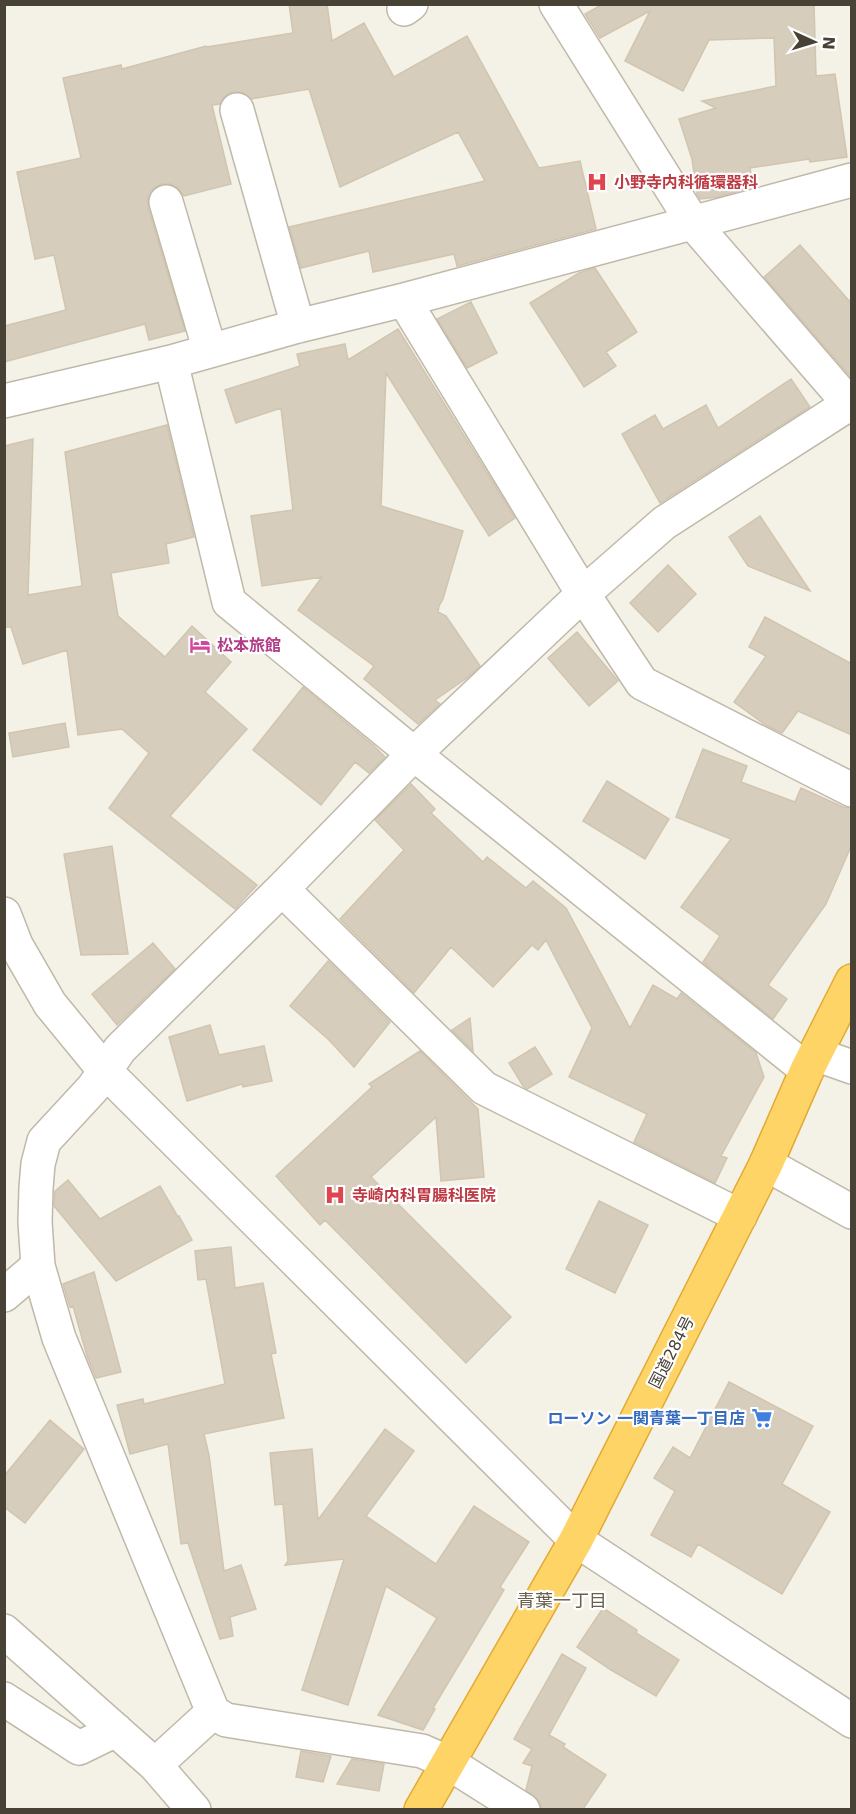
<svg xmlns="http://www.w3.org/2000/svg" width="856" height="1814" font-family="'DejaVu Sans','Noto Sans JP',sans-serif">
  <rect width="100%" height="100%" fill="#f4f1e7"/>
  <path fill="#d6cdbc" stroke="#d1c5af" stroke-width="1.5" d="M289 4H327L332 41 364 23 394 77 467 36 539 168 580 161 596 229 457 266 454 254 373 272 369 251 301 268 289 227 485 181 458 132 340 187 309 89 251 99 242 92H232L224 97 220 104 212 105 231 184 184 196 178 188 170 184H161L153 189 148 198V207L185 331 149 340 145 324 4 362V326L66 310 54 255 35 259 17 172 81 158 63 78 121 65 122 69 206 46 207 47 293 33Z
    M603 4H814L816 76 835 74 847 157 810 162 809 159 750 168 753 187 718 197 700 199 697 194 692 159 679 119 716 108 702 101 776 86 774 38 709 40 683 91 625 61 650 11 600 38 585 14Z
    M800 245 852 304V378L764 277Z
    M595 268 637 332 606 352 616 366 584 387 530 303 579 273Z
    M471 302 497 353 467 368 437 319Z
    M398 329 515 518 489 536 386 373 381 506 463 531 443 599 439 606 438 612 446 616 480 666 467 678 435 700 440 704 418 724 364 679 374 666 298 610 322 577 262 586 251 516 293 510 281 408 236 423 225 390 300 366 297 354 345 344 348 360Z
    M791 379 810 407 660 503 622 434 655 415 663 429 706 405 718 428Z
    M167 425 194 537 166 544 169 563 111 573 118 616 165 657 192 626 231 662 205 692 247 729 170 816 257 885 235 909 109 808 149 753 122 729 78 735 67 650 23 664 11 627H4V446L33 439 28 595 82 586 65 452Z
    M760 516 810 591 748 566 729 537Z
    M668 565 696 594 658 632 630 603Z
    M765 617 852 664V735L798 711 782 733 767 726 734 702 766 656 749 647Z
    M577 632 618 681 589 706 548 658Z
    M303 687 373 745 385 757 369 773 355 762 321 805 253 750Z
    M65 723 69 747 13 757 9 733Z
    M703 749 747 766 741 782 795 802 801 788 843 807 852 808V844L826 904 768 985 787 999 773 1019 703 962 720 936 681 907 731 839 676 817Z
    M607 781 669 819 645 859 583 821Z
    M411 784 435 809 431 813 483 862 487 857 526 888 533 881 566 908 630 1028 653 985 677 999 681 993 756 1053 764 1077 721 1156 727 1158 715 1183 634 1142 647 1114 569 1077 592 1028 546 940 538 950 532 945 493 987 451 947 414 993 340 919 404 850 375 820Z
    M112 846 128 954 81 955 64 854Z
    M153 943 175 969 117 1025 92 994Z
    M328 961 390 1022 354 1067 328 1039 290 1006Z
    M470 1018 473 1051 452 1030Z
    M210 1025 219 1055 264 1046 272 1081 243 1087 242 1084 187 1101 169 1037Z
    M535 1047 552 1074 527 1089 523 1086 509 1063Z
    M420 1051 478 1109 484 1177 441 1181 436 1117 371 1177 511 1317 466 1363 325 1220 320 1225 276 1176 372 1087 369 1084Z
    M68 1180 100 1219 160 1186 178 1217 179 1216 192 1240 116 1281 54 1206 55 1191Z
    M599 1201 648 1225 615 1293 566 1269Z
    M231 1247 235 1288 263 1283 276 1353 271 1354 284 1418 204 1434 209 1455 224 1571 241 1565 256 1609 230 1617 233 1636 220 1639 188 1543 181 1544 168 1444 130 1454 117 1405 143 1399 144 1404 225 1384 206 1279 198 1280 195 1251Z
    M94 1272 121 1372 96 1378 87 1356 73 1306 70 1307 63 1284Z
    M729 1382 813 1426 782 1484 830 1512 782 1594 698 1544 691 1557 651 1535 675 1491 654 1478 673 1447 690 1458Z
    M50 1420 84 1449 25 1523 4 1507V1476Z
    M385 1429 414 1451 366 1516 436 1564 474 1506 529 1542 500 1587 504 1590 433 1708 435 1709 423 1730 378 1715 437 1618 386 1586 348 1705 302 1690 344 1559 285 1565 288 1561 283 1504 275 1505 270 1453 312 1449 318 1520Z
    M603 1608 637 1630 636 1633 679 1660 656 1696 611 1670 577 1647Z
    M562 1654 586 1668 549 1735 565 1744 563 1747 606 1775 583 1809H542L539 1801 526 1790 532 1766 523 1763 532 1749 514 1739Z
    M301 1751 331 1756 323 1782 296 1777Z
    M352 1759 384 1764 379 1791 337 1784Z"/>
  <g fill="none" stroke-linecap="round" stroke-linejoin="round">
    <g stroke="#c0b9a9" stroke-width="36">
      <path id="minor" d="M556 4 693 223 852 407
        M404 9 411 4
        M237 110 298 326
        M166 202 210 351
        M404 300 583 594 642 683 852 790
        M171 362 229 602 414 754 807 1070
        M4 401 171 362 298 326 404 300 852 180
        M282 889 484 1088 740 1216
        M4 914 16 945 50 1004 105 1071 576 1540 852 1721
        M815 1054 852 1067
        M766 1164 852 1212
        M4 1295 38 1266
        M4 1631 155 1765 194 1810
        M4 1699 79 1748 116 1730
        M155 1765 213 1712
        M523 1810 447 1762 422 1751 226 1720 213 1712 59 1338 38 1266 35 1222 36 1188 38 1164 44 1141 93 1088 120 1049 282 889 414 754 583 594 664 523 849 404"/>
    </g>
    <g stroke="#e2aa33" stroke-width="36">
      <path id="highway" d="M421 1810 576 1540 766 1164 807 1070 852 981"/>
    </g>
    <use href="#minor" stroke="#fff" stroke-width="33"/>
    <use href="#highway" stroke="#ffd467" stroke-width="33"/>
  </g>
  <defs>
    <g id="hospital-bare" transform="scale(1.62)"><path d="M-5-5h3v3.5h4V-5h3V5h-3V1.5h-4V5h-3Z" fill="#e0444e" stroke="#fff" stroke-width="2.5" paint-order="stroke"/></g>
    <g id="hotel-bare" transform="scale(1.62)"><path d="M-6-4.5h1.5V1H6V5H4.5V3h-9V5H-6ZM-4 0a1.8 1.8 0 1 1 3.6 0ZM.5 0V-2.5h3Q6-2.5 6 0Z" fill="#d1479c" stroke="#fff" stroke-width="2.5" paint-order="stroke"/></g>
    <g id="supermarket-bare" transform="scale(1.62)"><path d="M-6-5.5h2.5l.6 2H6L4.5 2H-2.5L-4.4-4H-6ZM-1.5 3.2a1.3 1.3 0 1 0 .1 0ZM3 3.2a1.3 1.3 0 1 0 .1 0Z" fill="#3f7fe0" stroke="#fff" stroke-width="2.5" paint-order="stroke"/></g>
  </defs>
  <g fill-rule="evenodd">
    <use href="#hospital-bare" x="597" y="182"/>
    <use href="#hotel-bare" x="200" y="645"/>
    <use href="#hospital-bare" x="335" y="1195"/>
    <use href="#supermarket-bare" x="762" y="1418"/>
  </g>
  <g text-anchor="middle" stroke-width="4.5" stroke-linejoin="round" paint-order="stroke">
    <g font-size="16" font-weight="bold" fill="#be3a42" stroke="#fff" text-anchor="start">
      <text x="614" y="188">小野寺内科循環器科</text>
      <text x="352" y="1201">寺崎内科胃腸科医院</text>
    </g>
    <g font-size="16" font-weight="bold" fill="#b23c85" stroke="#fff" text-anchor="start">
      <text x="217" y="651">松本旅館</text>
    </g>
    <g font-size="16" fill="#474136" stroke="#fff">
      <text transform="translate(671 1352) rotate(-63)" y="6">国道284号</text>
    </g>
    <g font-size="16" font-weight="bold" fill="#366cbe" stroke="#fff" text-anchor="end">
      <text x="745" y="1424">ローソン 一関青葉一丁目店</text>
    </g>
    <g font-size="18" fill="#6a604c" stroke="#fff">
      <text x="562" y="1607">青葉一丁目</text>
    </g>
  </g>
  <rect width="856" height="1814" fill="none" stroke="#474136" stroke-width="12"/>
  <g transform="translate(814 42) rotate(94)" stroke="#ffffff" stroke-width="4.5" paint-order="stroke">
  <path d="M0-4.5L10 22L0 15L-10 22Z" fill="#474136"/>
  <text y="-9" font-size="16" font-weight="bold" text-anchor="middle" fill="#474136">N</text>
  </g>
</svg>
